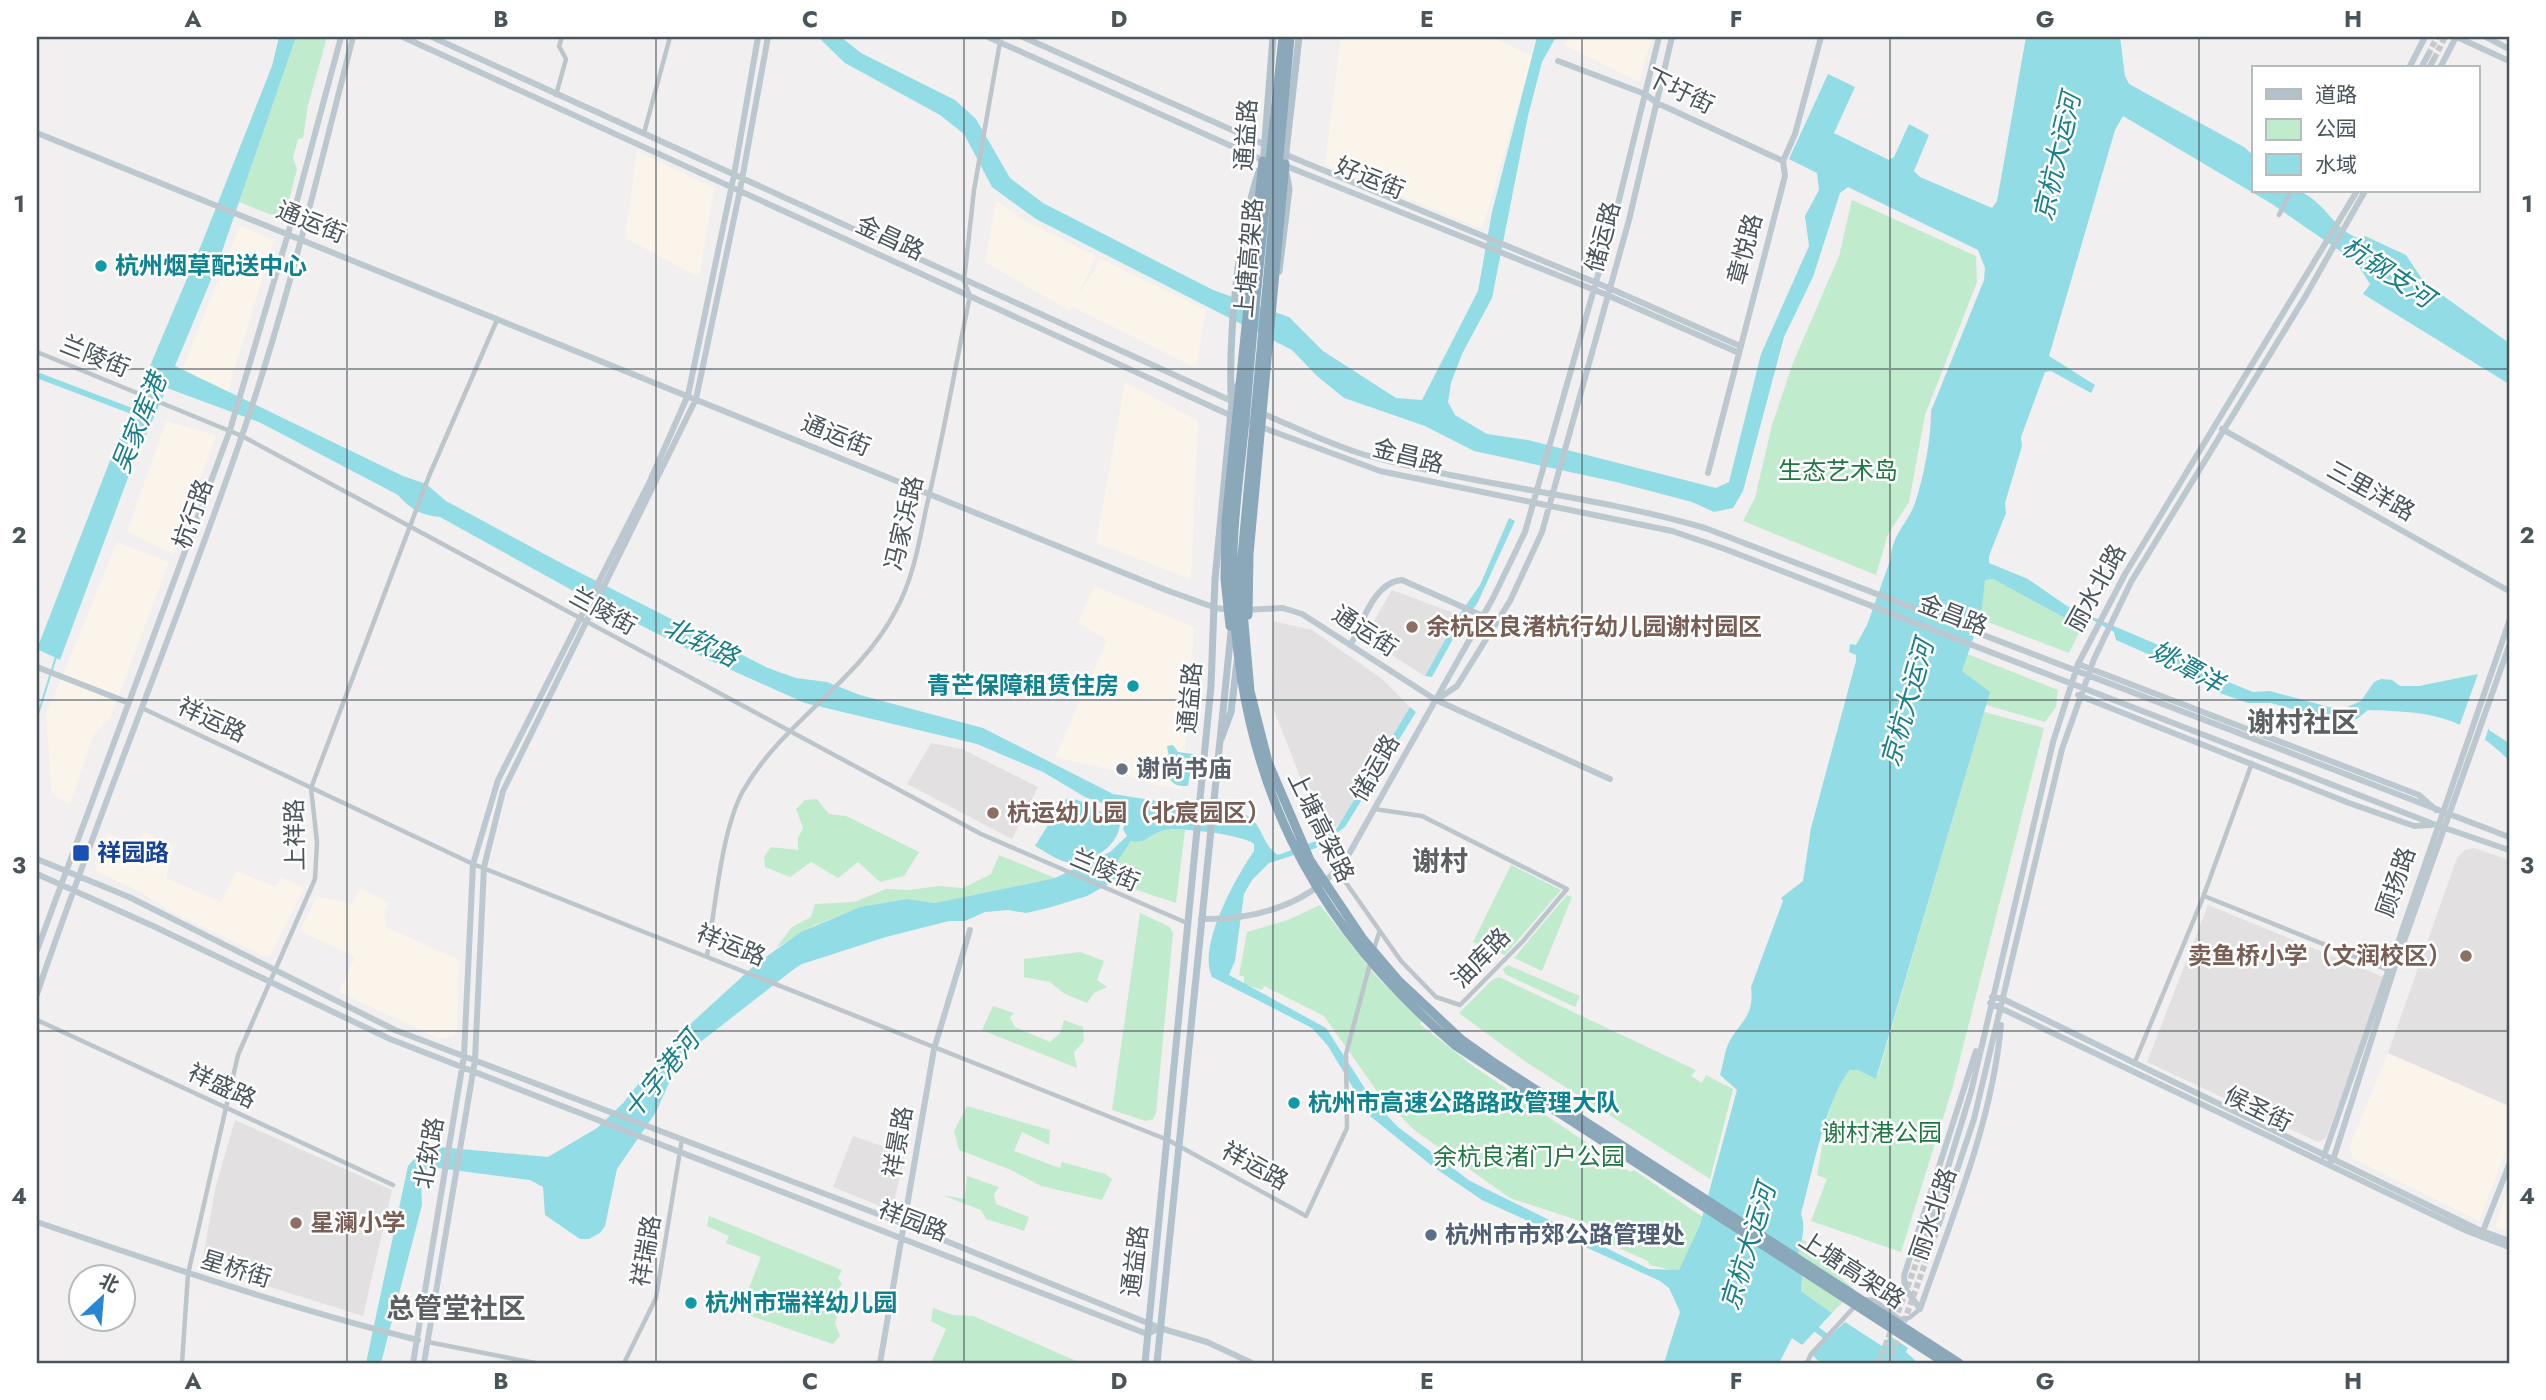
<svg xmlns="http://www.w3.org/2000/svg" width="2546" height="1400" font-family="Jost,'Noto Sans SC',sans-serif">
  <rect width="100%" height="100%" fill="#f1efef"/>
  <path fill="#fbf4ea" d="M1341 37H1492L1532 56 1482 229 1325 165Z
    M1568 37H1652L1639 82 1564 45Z
    M637 151 714 188 699 277 625 238Z
    M996 200 1019 217 1096 257 1077 298 1101 259 1206 310 1196 368 1073 307 1070 311 985 262Z
    M240 225 274 241 227 393 182 370Z
    M1125 382 1198 421 1191 579 1096 543Z
    M166 421 216 435 173 554 127 532Z
    M117 542 169 562 111 716 93 736 70 805 52 794 46 716Z
    M1094 586 1194 627 1182 789 1155 785 1116 771 1055 757 1107 640 1078 623Z
    M144 832 174 846 166 878 221 902 236 871 276 887 281 877 304 888 271 954 267 957 262 955 170 911 139 891 97 872 95 860 108 833 138 848Z
    M360 888 389 903 384 914 386 927 459 960 457 1030 454 1036 440 1039 339 992 355 957 300 931 317 896 352 904Z
    M2388 1053 2509 1106V1143L2479 1221 2352 1158 2350 1145Z
    M2509 1188V1232L2495 1227Z"/>
  <path fill="#e2e0e1" d="M1392 590 1459 615 1425 676 1364 638Z
    M1273 621 1312 630 1382 679 1410 707 1339 824 1324 838 1272 705Z
    M931 743 962 749 1038 787 1012 839 907 784Z
    M2474 848 2509 860V1106L2388 1053 2457 858 2465 850Z
    M2208 905 2386 978 2326 1138 2318 1142 2147 1062Z
    M235 1120 392 1190 363 1316 206 1267 202 1263 216 1185Z
    M853 1136 905 1154 894 1202 889 1206 882 1207 833 1187Z"/>
  <path fill="#c1ebcd" d="M296 37H327L308 105 303 138 298 139 293 158 297 169 285 216 269 214 239 202Z
    M1852 200 1976 256 1977 282 1925 415 1909 502 1888 534 1876 575 1743 521 1755 498 1772 425 1793 363 1839 256Z
    M1993 579 2082 627 2069 653 1980 619 1985 580Z
    M1967 654 2058 690 2056 707 2045 722 1986 705 1989 692 1961 671Z
    M1984 712 2044 728 1953 1086 1901 1252 1811 1221 1827 1179 1817 1175C1824 1143 1826 1095 1850 1070H1858L1877 1078Z
    M817 799 829 814 846 816 919 852 904 876 880 882 858 862 838 878 811 862 790 877 765 867 764 857 771 847 798 850V838L803 828 796 809 805 800Z
    M1163 830H1185L1176 903 1112 882C1117 874 1113 868 1116 860 1125 839 1143 836 1163 830Z
    M999 855 1055 878 935 903 907 899 861 907 813 926 776 948 792 927 811 917 815 904 854 902 886 889 910 890 938 886 963 888 991 874Z
    M1511 865 1561 890 1505 955 1473 942Z
    M1567 895 1572 897 1542 971 1514 958Z
    M1320 905 1375 975 1422 1021 1420 1024 1473 1066 1630 1172 1634 1170 1707 1220 1692 1274 1674 1278 1672 1270 1650 1265 1648 1261 1614 1246 1592 1225 1510 1198 1413 1129 1379 1094 1324 1016 1264 986 1262 990 1244 984V977L1239 975 1247 932 1288 920Z
    M1140 913 1170 927 1173 933 1156 1113 1153 1119 1146 1121 1112 1110Z
    M1080 952 1104 961 1097 980 1107 987 1094 993 1087 1003 1065 994 1050 982 1024 977V959Z
    M1508 965 1580 996 1575 1007 1505 974 1503 969Z
    M1499 977 1696 1070 1691 1076 1702 1083 1706 1075 1733 1089 1710 1179 1523 1060 1459 1013 1492 980Z
    M993 1006 1014 1013 1010 1018 1015 1027 1050 1042 1060 1033 1064 1020 1083 1027 1084 1041 1074 1052 1077 1068 982 1030Z
    M967 1106 1050 1130 1049 1145 1022 1132 1014 1151 1060 1168 1062 1162 1105 1174 1112 1179 1102 1200 1041 1186 1011 1170 959 1150 954 1131Z
    M967 1176 999 1187 994 1194 996 1204 1029 1217 1024 1231 986 1219 981 1210 942 1195 965 1199Z
    M709 1216 842 1270 838 1278 842 1284 831 1299 841 1306 835 1323 840 1336 833 1344 751 1316 743 1304 761 1257 726 1243 729 1236 707 1226Z
    M1801 1240 1806 1241 1808 1252 1827 1260 1826 1265 1855 1290 1832 1313 1801 1291 1803 1268 1795 1263Z
    M933 1308 953 1315 973 1316 1081 1363H931L946 1329 931 1321Z"/>
  <path fill="#92dde5" d="M279 37H296L218 263 175 366 403 476 426 484 446 501 563 564 768 668 796 678 827 682 860 695 983 728 1113 794 1246 815C1263 824 1262 845 1278 855L1324 838 1337 828 1410 707 1416 712 1345 827 1316 848 1269 863 1252 880 1244 894 1235 961 1229 975 1326 1028 1373 1101 1398 1127 1470 1181 1649 1269 1679 1270 1700 1225 1737 1090 1720 1075C1723 1066 1724 1055 1727 1047 1737 1022 1755 1020 1751 987L1783 901 1781 898 1803 881 1811 828 1856 661V655L1849 652 1850 644 1856 645 1867 625 1891 558C1891 536 1908 523 1915 503 1924 476 1931 440 1931 411L1984 280 1985 268 1978 250 1848 187 1840 193 1813 277 1784 337 1743 491 1733 508 1714 512 1692 502 1616 482 1474 451 1425 426 1344 398 1317 376 1292 350 1036 219 992 187 964 134 940 115 845 63 818 37H841L861 53 955 100 976 119 1010 178 1043 203 1213 290 1289 317 1323 351 1396 398 1422 400 1478 291 1492 212 1537 37H1556L1542 62 1528 116 1492 298 1462 354 1451 383 1448 402 1455 415 1487 434 1528 440 1716 488 1729 482 1761 354 1809 246 1805 216 1819 190 1817 173 1789 159 1828 74 1855 87 1834 133 1889 160 1894 157 1909 124 1929 135 1914 171 1920 177 1992 208 1997 201 2026 37H2120L2125 76 2129 84 2244 147 2254 156V191C2267 191 2287 187 2299 191 2324 200 2336 233 2361 239L2365 236 2406 255 2424 282 2509 343V384L2363 294 2370 284 2356 262 2272 204 2123 116 2115 130 2049 356 2095 385 2091 393 2051 371 2045 372 2021 437 2022 446 2005 503 2006 513 1989 556V563L2028 579 2067 606 2182 655 2204 672 2253 692 2270 691 2340 710 2361 701 2374 682 2381 679 2392 680 2400 686H2419L2478 674 2487 680 2489 730 2509 743V760C2462 715 2431 712 2368 710L2357 719 2335 721 2271 703H2248L2217 692 2175 666 2116 640 2114 632 2089 618H2065L1993 579 1985 580 1981 616 1962 671 1990 692 1876 1079 1858 1070H1850C1827 1094 1811 1179 1801 1214 1807 1227 1800 1249 1795 1263L1803 1268 1801 1291 1832 1313 1802 1345 1792 1338 1779 1363H1664L1680 1312 1669 1288 1660 1281 1482 1200 1432 1166 1370 1116 1328 1046 1312 1028 1212 977C1197 946 1236 877 1254 851V844C1245 835 1175 826 1161 831 1149 835 1145 844 1131 841L1118 860 1121 871 1112 882 1087 896 1048 908 1026 913 1008 910 985 912 965 921H949L886 937 802 964 794 969 680 1058 656 1112 617 1169 605 1226 600 1233 589 1239H580L545 1215 543 1187 530 1180 438 1168 424 1170 421 1181 422 1205 381 1363H366L408 1166 422 1150 439 1147 548 1157 597 1128 624 1102 675 1038 756 964 801 932 860 907 907 899 935 903 1055 878 1110 852 1127 836 1123 829 1128 815 1122 810 1085 797 1043 772 977 744 805 703 709 660 577 593 440 517C421 515 411 510 398 495L259 422 167 388 135 459 60 660 37 649 111 458 202 243 272 66Z
    M1509 518 1515 521 1477 604 1464 619 1432 677 1425 676 1459 615 1480 585Z
    M1173 745 1178 752 1193 754 1188 786C1172 787 1172 782 1164 769L1169 758 1167 746Z
    M1068 798C1086 800 1103 815 1120 822 1120 846 1090 865 1066 862 1057 860 1044 851 1035 846L1063 801Z
    M1845 1322 1882 1346 1890 1336 1908 1348 1906 1352 1918 1363H1821L1811 1354Z"/>
  <path fill="#f1efef" d="M2479 671 2489 677 2499 694 2484 743 2459 727Z"/>
  <g fill="none" stroke-linecap="round" stroke-linejoin="round">
    <path stroke="#92dde5" stroke-width="2" d="M37 821 38 714 56 657"/>
    <path stroke="#92dde5" stroke-width="6" d="M37 375 137 413
      M1812 1326 1831 1340"/>
    <path stroke="#c7c8ca" stroke-width="6" stroke-dasharray="6 3" stroke-linecap="butt" d="M2428 55 2437 37
      M2434 59 2445 37
      M1904 1322 1936 1233
      M1879 1363 1929 1229
      M1889 1363 1900 1332"/>
    <path stroke="#bcc5cb" stroke-width="4.5" d="M556 95 566 59 559 46 562 37
      M644 133 670 37
      M2279 215 2291 191
      M37 352 242 436 981 834 1187 923
      M142 708 473 864 1168 1140 1306 1216 1347 1128 1346 1054 1371 960
      M1337 870 1401 961 1436 997 1460 1005 1523 941 1567 889 1422 816 1374 809
      M2204 896 2388 970
      M1373 952 1379 933
      M707 956C715 910 721 831 743 791 782 722 859 682 896 610 913 579 919 543 926 509 943 439 955 367 970 296L964 281 974 190 1000 42
      M37 1020 393 1185
      M2134 1064 2202 900 2252 763
      M1862 1299 1874 1300 1900 1319 1909 1318 1920 1309
      M428 1342 535 1363
      M182 1363 188 1274 238 1055 315 879 317 842 311 788 429 476 497 320
      M624 1363 656 1298 682 1139
      M1807 1363 1811 1354 1856 1305"/>
    <path stroke="#bcc8cf" stroke-width="6" d="M403 37 1232 416
      M432 37 1236 403
      M988 37 1267 162
      M1023 37 1268 146
      M2457 37 2509 61
      M2486 37 2509 49
      M1558 61 1645 94 1657 103 1783 161
      M2409 68 2425 37
      M2421 68 2428 55
      M2429 68 2434 59
      M2440 68 2456 37
      M37 133 1166 590 1216 608 1231 610
      M1284 154 1609 288 1740 346
      M1281 164 1607 295 1739 353
      M1259 412C1293 426 1326 443 1362 454 1475 486 1592 495 1705 528L2509 837
      M1242 420 1380 471 1672 531 1725 549 2436 825 2509 850
      M2222 429 2509 591
      M1708 473 1785 176 1783 161 1795 134 1821 37
      M1246 610 1283 608 1302 614 1436 700 1610 779
      M1351 644C1363 622 1374 582 1402 580L1483 616
      M2078 664 2419 795 2436 810
      M37 667 129 703
      M2078 695 2349 803 2414 826 2431 825
      M1438 699 1457 686 1510 601 1542 532 1629 220 1672 37
      M37 859 129 897 395 1030 904 1224 1160 1328 1207 1342 1252 1363
      M37 874 153 926 390 1039 1147 1334 1160 1328
      M1201 919C1256 920 1308 905 1345 861L1493 598 1525 532 1617 208 1659 37
      M37 950 230 430 288 234 341 37
      M37 994C102 802 181 615 246 424 289 297 320 166 353 37
      M1992 997 2003 999 2477 1229 2509 1241
      M1990 1003 2467 1231 2509 1247
      M1976 1051 1904 1276 1905 1288 1920 1309C1952 1217 1992 1123 2001 1025
      M2324 1156 2509 622
      M2330 1162 2333 1160 2393 972 2509 646
      M37 1222C163 1265 289 1308 418 1340
      M1929 1229 1971 1092 2053 742 2078 664 2125 574 2357 191
      M2483 1231 2509 1165
      M1936 1233 1974 1119 2062 749 2094 659 2131 582 2305 297 2365 191
      M413 1363 464 1056 473 864 498 780 649 483 688 395 734 175 758 37
      M424 1363 475 1060 484 867 503 791 696 399 740 190 768 37
      M880 1363 934 1049 970 930"/>
    <path stroke="#b1c2cc" stroke-width="7" d="M1263 165 1273 37
      M1284 169 1299 37
      M1279 271 1289 189 1286 172
      M1231 395C1229 329 1238 234 1259 171
      M1221 739 1231 712 1237 662
      M1145 1363 1211 686 1215 579 1232 401 1238 385
      M1157 1363 1232 622"/>
    <path stroke="#8ba7ba" stroke-width="9" d="M1283 37C1270 161 1256 285 1246 410 1241 466 1231 526 1233 583 1238 776 1309 921 1456 1046L1945 1363
      M1290 37 1240 578 1250 691 1268 762 1310 860 1363 939 1398 980 1462 1040 1493 1062 1959 1363
      M1248 615 1249 554 1285 164
      M1230 626 1225 579 1226 521 1263 161"/>
  </g>
  <path fill="none" stroke="#49545b" stroke-width="2" stroke-opacity="0.55" d="M347 37V1363M656 37V1363M964 37V1363M1273 37V1363M1582 37V1363M1890 37V1363M2199 37V1363M37 369H2509M37 700H2509M37 1031H2509"/>
  <g fill="#0f9aa8" stroke="#fff" stroke-width="2.5">
    <circle cx="101" cy="266" r="7"/>
    <circle cx="1133" cy="686" r="7"/>
    <circle cx="1294" cy="1103" r="7"/>
    <circle cx="691" cy="1303" r="7"/>
  </g>
  <g fill="#8d6e63" stroke="#fff" stroke-width="2.5">
    <circle cx="1412" cy="627" r="7"/>
    <circle cx="993" cy="813" r="7"/>
    <circle cx="2466" cy="956" r="7"/>
    <circle cx="296" cy="1223" r="7"/>
  </g>
  <circle fill="#6b7280" stroke="#fff" stroke-width="2.5" cx="1122" cy="769" r="7"/>
  <rect fill="#1a4fb4" stroke="#fff" stroke-width="2.5" x="72" y="844" width="18" height="18" rx="3.5"/>
  <circle fill="#5c6f8a" stroke="#fff" stroke-width="2.5" cx="1431" cy="1235" r="7"/>
  <g text-anchor="middle" stroke-width="5" stroke-linejoin="round" paint-order="stroke">
    <g font-size="24" fill="#49545b" stroke="#fff">
      <text transform="translate(1680 91) rotate(26)" y="8">下圩街</text>
      <text transform="translate(1246 135) rotate(-86)" y="8">通益路</text>
      <text transform="translate(1370 178) rotate(22)" y="8">好运街</text>
      <text transform="translate(311 222) rotate(22)" y="8">通运街</text>
      <text transform="translate(1603 237) rotate(-75)" y="8">储运路</text>
      <text transform="translate(890 238) rotate(25)" y="8">金昌路</text>
      <text transform="translate(1745 249) rotate(-75)" y="8">章悦路</text>
      <text transform="translate(1249 258) rotate(-85)" y="8">上塘高架路</text>
      <text transform="translate(95 356) rotate(22)" y="8">兰陵街</text>
      <text transform="translate(836 435) rotate(22)" y="8">通运街</text>
      <text transform="translate(1408 456) rotate(14)" y="8">金昌路</text>
      <text transform="translate(2371 491) rotate(29)" y="8">三里洋路</text>
      <text transform="translate(193 514) rotate(-70)" y="8">杭行路</text>
      <text transform="translate(904 523) rotate(-77)" y="8">冯家浜路</text>
      <text transform="translate(2096 588) rotate(-61)" y="8">丽水北路</text>
      <text transform="translate(603 611) rotate(29)" y="8">兰陵街</text>
      <text transform="translate(1953 615) rotate(21)" y="8">金昌路</text>
      <text transform="translate(1365 631) rotate(33)" y="8">通运街</text>
      <text transform="translate(1190 698) rotate(-85)" y="8">通益路</text>
      <text transform="translate(212 720) rotate(25)" y="8">祥运路</text>
      <text transform="translate(1375 768) rotate(-60)" y="8">储运路</text>
      <text transform="translate(1321 827) rotate(64)" y="8">上塘高架路</text>
      <text transform="translate(295 835) rotate(-91)" y="8">上祥路</text>
      <text transform="translate(1105 870) rotate(23)" y="8">兰陵街</text>
      <text transform="translate(2396 882) rotate(-71)" y="8">顾扬路</text>
      <text transform="translate(731 945) rotate(22)" y="8">祥运路</text>
      <text transform="translate(1481 958) rotate(-46)" y="8">油库路</text>
      <text transform="translate(222 1086) rotate(25)" y="8">祥盛路</text>
      <text transform="translate(2258 1109) rotate(26)" y="8">候圣街</text>
      <text transform="translate(898 1142) rotate(-80)" y="8">祥景路</text>
      <text transform="translate(429 1153) rotate(-80)" y="8">北软路</text>
      <text transform="translate(1255 1166) rotate(29)" y="8">祥运路</text>
      <text transform="translate(1933 1214) rotate(-71)" y="8">丽水北路</text>
      <text transform="translate(913 1221) rotate(21)" y="8">祥园路</text>
      <text transform="translate(646 1251) rotate(-80)" y="8">祥瑞路</text>
      <text transform="translate(1135 1261) rotate(-83)" y="8">通益路</text>
      <text transform="translate(236 1269) rotate(17)" y="8">星桥街</text>
      <text transform="translate(1852 1270) rotate(33)" y="8">上塘高架路</text>
    </g>
    <g font-size="24" font-weight="bold" fill="#0d838f" stroke="#fff" text-anchor="start">
      <text x="115" y="274">杭州烟草配送中心</text>
      <text x="1119" y="694" text-anchor="end">青芒保障租赁住房</text>
      <text x="1308" y="1111">杭州市高速公路路政管理大队</text>
      <text x="705" y="1311">杭州市瑞祥幼儿园</text>
    </g>
    <g font-size="24" fill="#1f7741" stroke="#fff">
      <text x="1838" y="479">生态艺术岛</text>
      <text x="1882" y="1141">谢村港公园</text>
      <text x="1529" y="1165">余杭良渚门户公园</text>
    </g>
    <g font-size="24" font-weight="bold" fill="#785e54" stroke="#fff" text-anchor="start">
      <text x="1426" y="635">余杭区良渚杭行幼儿园谢村园区</text>
      <text x="1007" y="821">杭运幼儿园（北宸园区）</text>
      <text x="2452" y="964" text-anchor="end">卖鱼桥小学（文润校区）</text>
      <text x="310" y="1231">星澜小学</text>
    </g>
    <g font-size="24" font-weight="bold" fill="#5b616d" stroke="#fff" text-anchor="start">
      <text x="1136" y="777">谢尚书庙</text>
    </g>
    <g font-size="24" font-weight="bold" fill="#164399" stroke="#fff" text-anchor="start">
      <text x="97" y="861">祥园路</text>
    </g>
    <g font-size="24" font-weight="bold" fill="#4e5e75" stroke="#fff" text-anchor="start">
      <text x="1445" y="1243">杭州市市郊公路管理处</text>
    </g>
    <g font-size="26" font-style="italic" fill="#177f8a" stroke="#fff">
      <text transform="translate(2057 157) rotate(-77)" y="9">京杭大运河</text>
      <text transform="translate(2388 272) rotate(34)" y="9">杭钢支河</text>
      <text transform="translate(139 423) rotate(-68)" y="9">吴家库港</text>
      <text transform="translate(701 642) rotate(26)" y="9">北软路</text>
      <text transform="translate(2187 667) rotate(29)" y="9">姚潭洋</text>
      <text transform="translate(1907 703) rotate(-74)" y="9">京杭大运河</text>
      <text transform="translate(661 1075) rotate(-51)" y="9">十字港河</text>
      <text transform="translate(1748 1247) rotate(-73)" y="9">京杭大运河</text>
    </g>
    <g font-size="28" font-weight="bold" fill="#5c6063" stroke="#fff">
      <text x="2303" y="732">谢村社区</text>
      <text x="1440" y="871">谢村</text>
      <text x="456" y="1318">总管堂社区</text>
    </g>
  </g>
  <rect width="2546" height="1400" fill="none" stroke="#ffffff" stroke-width="77"/>
  <rect x="2252" y="66" width="228" height="126" fill="#ffffff" stroke="#b6bbbd" stroke-width="2"/>
  <rect x="2266" y="89" width="35" height="10" fill="#b1c2cc" stroke="#b6bbbd" stroke-width="2"/>
  <text x="2315" y="102" font-size="21" fill="#49545b">道路</text>
  <rect x="2266" y="119" width="35" height="21" fill="#c1ebcd" stroke="#b6bbbd" stroke-width="2"/>
  <text x="2315" y="136" font-size="21" fill="#49545b">公园</text>
  <rect x="2266" y="154" width="35" height="21" fill="#92dde5" stroke="#b6bbbd" stroke-width="2"/>
  <text x="2315" y="172" font-size="21" fill="#49545b">水域</text>
  <g transform="translate(102 1298) rotate(26)"><circle r="33" fill="#ffffff" stroke="#b6bbbd" stroke-width="2"/>
  <path d="M0-5L12 26L0 18L-12 26Z" fill="#2886d3"/>
  <text y="-10" font-size="19" font-weight="bold" text-anchor="middle" fill="#49545b">北</text>
  </g>
  <rect x="38" y="38" width="2470" height="1324" fill="none" stroke="#49545b" stroke-width="2.5"/>
  <g font-size="23" text-anchor="middle" font-weight="bold" fill="#49545b">
    <text x="193" y="27">A</text>
    <text x="501" y="27">B</text>
    <text x="810" y="27">C</text>
    <text x="1119" y="27">D</text>
    <text x="1427" y="27">E</text>
    <text x="1736" y="27">F</text>
    <text x="2045" y="27">G</text>
    <text x="2353" y="27">H</text>
    <text x="19" y="212">1</text>
    <text x="2527" y="212">1</text>
    <text x="19" y="543">2</text>
    <text x="2527" y="543">2</text>
    <text x="19" y="873">3</text>
    <text x="2527" y="873">3</text>
    <text x="19" y="1204">4</text>
    <text x="2527" y="1204">4</text>
    <text x="193" y="1389">A</text>
    <text x="501" y="1389">B</text>
    <text x="810" y="1389">C</text>
    <text x="1119" y="1389">D</text>
    <text x="1427" y="1389">E</text>
    <text x="1736" y="1389">F</text>
    <text x="2045" y="1389">G</text>
    <text x="2353" y="1389">H</text>
  </g>
</svg>
